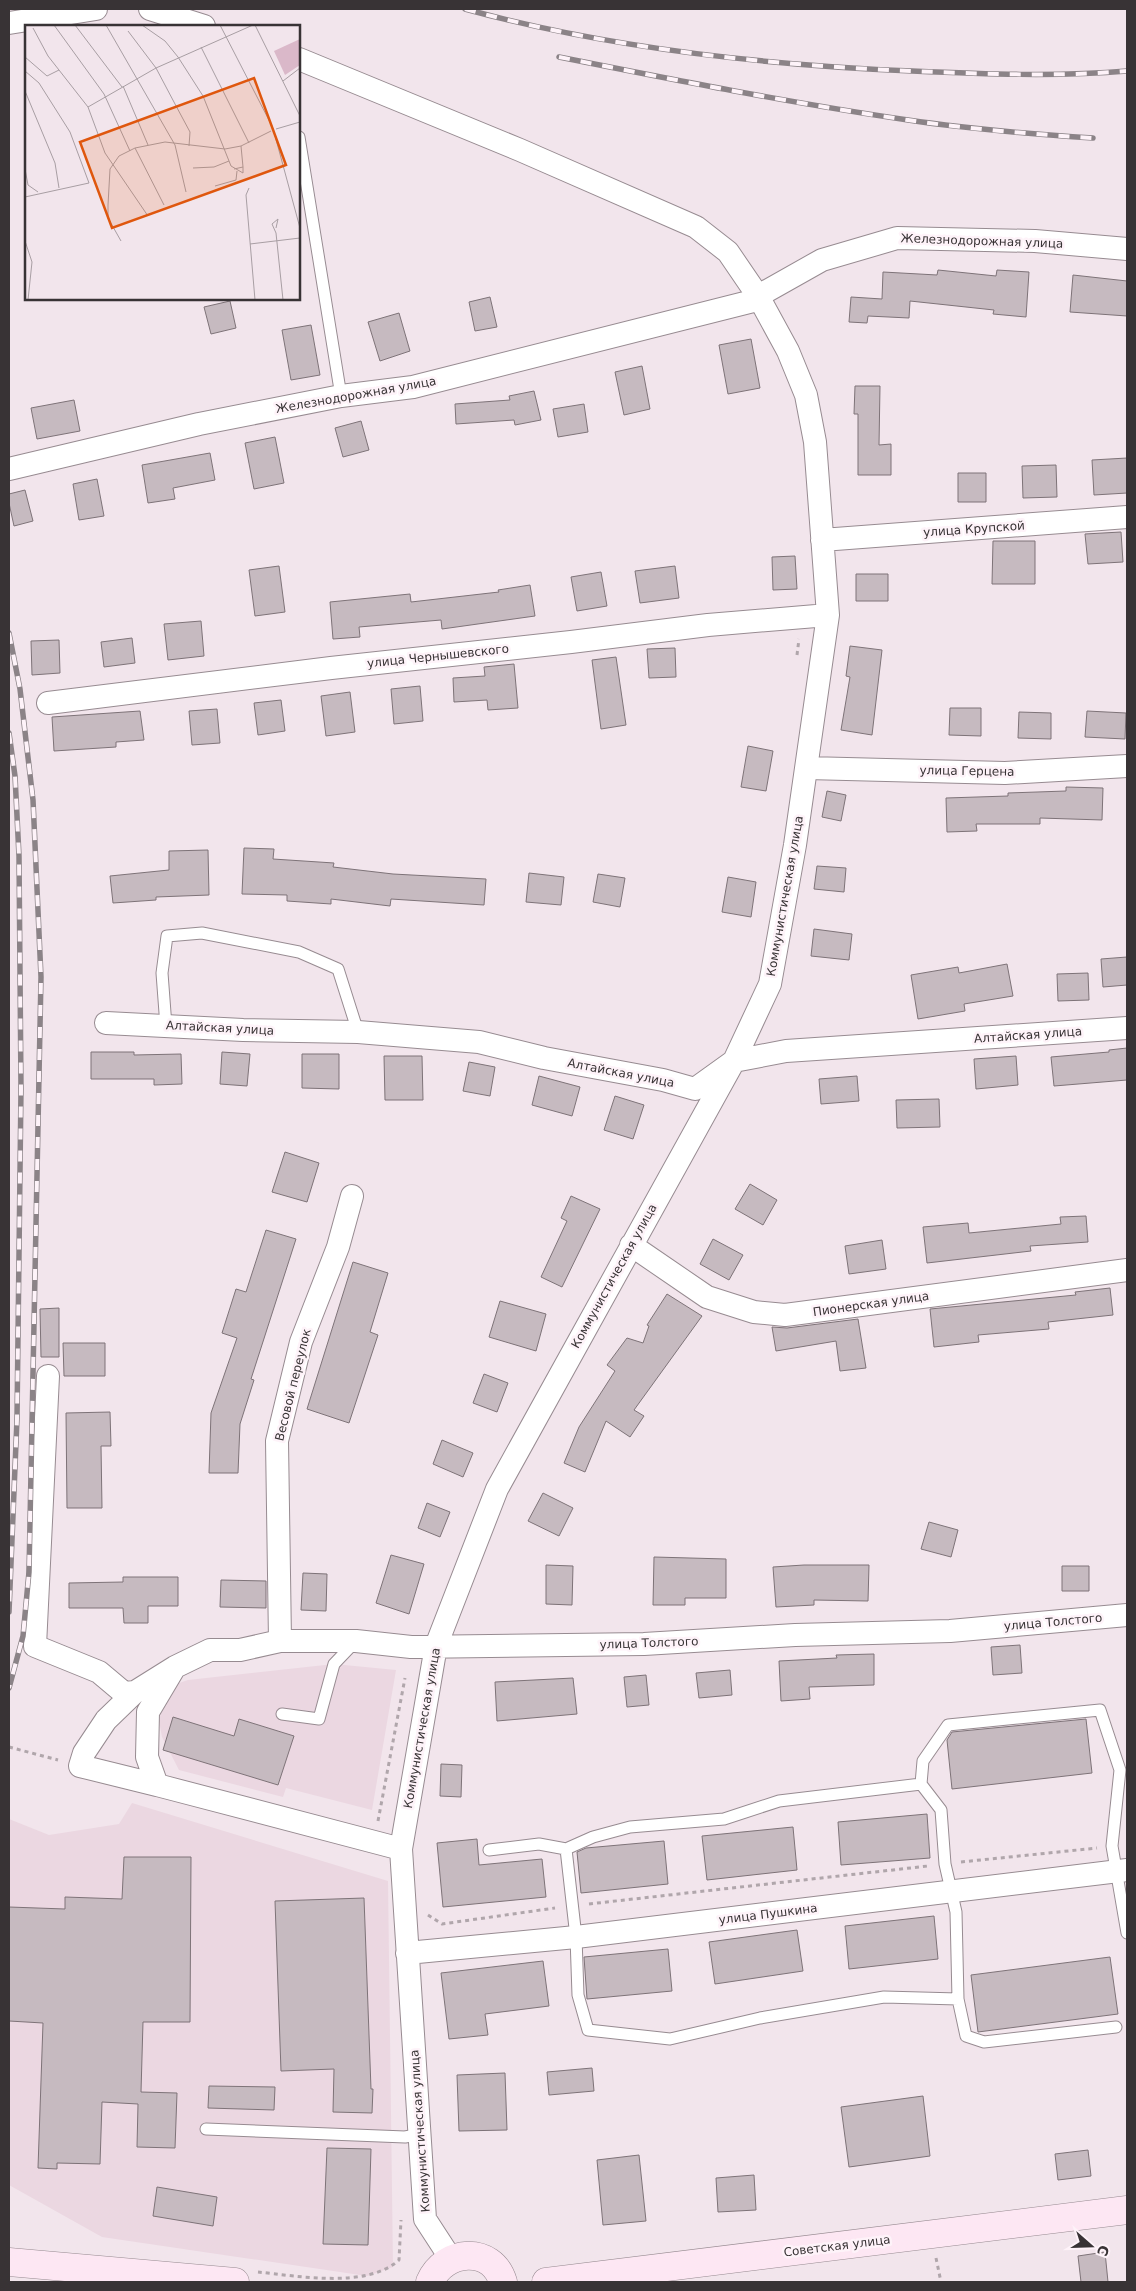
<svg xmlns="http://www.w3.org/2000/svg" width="1136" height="2291" font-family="'DejaVu Sans',sans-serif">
  <rect width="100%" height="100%" fill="#f2e5ec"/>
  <path fill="#ebd7e1" d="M334 1664 396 1670 372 1810 286 1788 283 1797 179 1770 162 1737 159 1721 164 1700 179 1683 188 1680Z
    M132 1803 388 1881 393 2267 367 2276 102 2237 9 2185V1819L49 1835 119 1824Z"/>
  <path fill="#c6bac0" stroke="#7e7378" d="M938 270 996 276 997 270 1029 272 1026 317 993 314 994 310 910 301 909 318 868 316 867 323 849 322 851 297 882 299 883 272 937 275Z
    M1073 275 1127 281V316L1070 312Z
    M490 297 497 327 475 331 469 302Z
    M230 301 236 328 211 334 204 307Z
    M399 313 410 351 380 361 368 322Z
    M311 325 320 375 291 380 282 330Z
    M751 339 760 388 728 394 719 345Z
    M642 366 650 409 624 415 615 372Z
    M855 386H880L879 445 891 444V475H858V414H854Z
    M534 391 541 420 515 425 514 420 456 424 455 404 510 400 509 396Z
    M74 400 80 431 37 439 31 408Z
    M584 404 588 432 558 437 553 409Z
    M361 421 369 450 343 457 335 428Z
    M275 437 284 483 254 489 245 443Z
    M210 453 215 480 173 488 175 499 148 503 142 465Z
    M1127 458V493L1094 495 1092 460Z
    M1056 465 1057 497 1023 498 1022 466Z
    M958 473H986V502H958Z
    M97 479 104 516 79 520 73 484Z
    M25 490 33 521 14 526 9 503V494Z
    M1121 532 1123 562 1088 564 1085 534Z
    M993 541H1035V584H992Z
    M795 556 797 589 773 590 772 557Z
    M279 566 285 612 255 616 249 570Z
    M675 566 679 598 640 603 635 571Z
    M601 572 607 606 577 611 571 577Z
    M856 574H888V601H856Z
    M530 585 535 616 442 629 441 620 359 627 360 637 333 639 330 602 410 594 411 602 499 592 498 590Z
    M201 621 204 656 168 660 164 624Z
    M132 638 135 663 104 667 101 642Z
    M59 640 60 673 32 675 31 641Z
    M850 646 882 650 872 735 841 730 850 677 846 676Z
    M675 648 676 677 649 678 647 649Z
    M616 657 626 725 601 729 592 660Z
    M514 664 518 708 488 710 487 700 454 702 453 678 485 676 484 667Z
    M420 686 423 721 394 724 391 689Z
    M350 692 355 732 326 736 321 696Z
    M281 700 285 731 258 735 254 703Z
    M950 708H981V736L949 735Z
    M217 709 220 743 192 745 189 711Z
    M140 711 144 740 116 742V747L54 751 52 717Z
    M1087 711 1126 713 1125 739 1085 737Z
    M1019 712 1051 713V739L1018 738Z
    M748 746 773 751 766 791 741 787Z
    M1066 787 1103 788 1102 820 1040 818V824H976L977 831 947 832 946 798 1008 796V793L1066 791Z
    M827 791 846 795 841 821 822 817Z
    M244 848 274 849 273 859 334 863 333 867 393 874 486 879 484 905 391 899 390 906 331 899V904L287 901V895L242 894Z
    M208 850 209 895 156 897V900L113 903 110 876 169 870V851Z
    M817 866 846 868 844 892 814 889Z
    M529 873 564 877 561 905 526 902Z
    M598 874 625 878 620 907 593 902Z
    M728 877 756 882 751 917 722 912Z
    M814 929 852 934 849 960 811 956Z
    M1127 957V985L1103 987 1101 959Z
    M1007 964 1013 996 964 1004 965 1011 918 1019 911 975 958 967 959 973Z
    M1088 973 1089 1000 1058 1001 1057 974Z
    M1127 1048V1080L1054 1086 1051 1057 1109 1052V1050Z
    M91 1052H134V1055L181 1054 182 1084 154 1085V1079H91Z
    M222 1052 250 1054 247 1086 220 1084Z
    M302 1054H339V1089L302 1088Z
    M384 1056H422L423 1100H385Z
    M1016 1056 1018 1085 976 1089 974 1059Z
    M469 1062 495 1067 490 1096 463 1091Z
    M539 1076 580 1087 572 1116 532 1105Z
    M857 1076 859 1101 821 1104 819 1079Z
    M615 1096 644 1105 633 1139 604 1130Z
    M939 1099 940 1127 897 1128 896 1100Z
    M285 1152 319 1163 307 1202 272 1192Z
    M750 1184 777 1200 763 1225 735 1209Z
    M571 1196 600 1209 562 1287 541 1277 567 1221 561 1218Z
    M1086 1216 1088 1242 1030 1246 1031 1251 927 1263 923 1227 968 1223 969 1233 1061 1224 1060 1217Z
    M266 1230 296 1239 251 1379 254 1380 240 1424 238 1473H209L211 1413 237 1338 222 1333 236 1289 246 1292Z
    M713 1239 743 1255 729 1280 700 1264Z
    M882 1240 886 1269 849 1274 845 1246Z
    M353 1262 388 1273 370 1332 378 1335 349 1423 307 1409Z
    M1110 1288 1113 1315 1048 1322 1049 1329 978 1335 979 1342 934 1347 930 1309 1076 1295 1075 1292Z
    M667 1294 702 1316 634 1410 644 1416 630 1437 606 1421 585 1472 564 1463 579 1427 615 1371 607 1365 627 1338 643 1343 649 1326 647 1325Z
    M500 1301 546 1314 536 1351 489 1337Z
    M59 1308V1357H41L40 1309Z
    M858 1319 866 1368 840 1371 836 1341 776 1351 772 1327 787 1328Z
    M63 1343H105V1376H64Z
    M484 1374 508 1383 497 1412 473 1403Z
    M110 1412 111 1446H101L102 1508H67L66 1413Z
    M442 1440 473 1453 463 1477 433 1464Z
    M543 1493 573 1508 559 1536 528 1521Z
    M427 1503 450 1512 440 1537 418 1528Z
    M929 1522 958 1530 951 1557 921 1549Z
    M391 1555 424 1564 409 1614 376 1603Z
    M654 1557 726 1559V1598H685V1605H653Z
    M546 1565 573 1566 572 1605 546 1604Z
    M804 1565H869L868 1601 814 1600V1605L776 1607 773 1567Z
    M1062 1566H1089V1591H1062Z
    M303 1573 327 1574 326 1611 301 1610Z
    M123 1577H178V1606H148V1623H124L123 1608H69V1583L123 1582Z
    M221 1580 266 1581V1608L220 1607Z
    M1020 1645 1022 1673 993 1675 991 1647Z
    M874 1654V1685L809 1687 810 1699 781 1701 779 1661 837 1658 836 1655Z
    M730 1670 732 1695 699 1698 696 1673Z
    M646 1675 649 1705 627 1707 624 1677Z
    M573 1678 577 1714 497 1721 495 1682Z
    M173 1717 234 1736 239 1719 294 1736 278 1785 163 1750Z
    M1086 1719 1092 1773 952 1789 947 1740 952 1732Z
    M441 1764 462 1765 461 1797 440 1796Z
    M927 1814 930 1858 841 1865 838 1822Z
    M793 1827 797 1870 707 1880 702 1836Z
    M477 1839 479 1865 542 1859 546 1897 443 1907 437 1843Z
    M664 1841 668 1884 581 1893 577 1852 586 1848Z
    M124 1857H191L190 2022H143L141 2092 177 2093 175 2148 137 2147 138 2104 102 2102 100 2164 57 2163V2169L38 2168 43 2023 9 2021V1907L65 1909V1897L122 1899Z
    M364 1898 371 2089H373L372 2113 333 2112 334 2069 281 2071 275 1901Z
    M934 1916 938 1959 849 1969 845 1926Z
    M797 1930 803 1971 715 1984 709 1942Z
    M668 1949 672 1991 587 1999 584 1957Z
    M1110 1957 1118 2014 978 2032 971 1975Z
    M543 1961 549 2006 485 2014 488 2035 449 2039 441 1973Z
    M592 2068 594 2091 549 2095 547 2072Z
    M505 2073 507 2130 459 2131 457 2075Z
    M209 2086 275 2087 274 2110 208 2108Z
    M923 2096 930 2156 849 2167 841 2107Z
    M327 2148 371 2149 368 2245 323 2244Z
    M1088 2150 1091 2176 1058 2180 1055 2154Z
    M639 2155 646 2221 603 2225 597 2160Z
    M754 2175 756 2210 718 2212 716 2178Z
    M157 2187 217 2197 213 2226 153 2216Z
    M1105 2252 1108 2282H1081L1078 2256Z"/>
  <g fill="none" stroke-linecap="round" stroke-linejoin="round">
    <g stroke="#978b91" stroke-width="13">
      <path id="service" d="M299 137 341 396
        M166 1026 162 973 167 936 202 933 299 952 338 969 358 1032
        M282 1714 319 1719 334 1664 355 1642
        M921 1784 779 1801 724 1819 630 1827 593 1837 566 1849 576 1937 578 1995 588 2030 670 2039 760 2018 884 1997 958 1999
        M489 1850 539 1844 566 1849
        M1116 2027 984 2042 966 2036 958 1999 956 1912 945 1864 941 1810 921 1784 923 1761 948 1725 1100 1710 1120 1770 1112 1846 1127 1933
        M206 2129 405 2137 421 2134"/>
    </g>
    <g stroke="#978b91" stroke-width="24">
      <path id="minor" d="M150 9 204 26
        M9 23 96 9
        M299 59 520 150 696 227 728 252 758 296 788 351 806 395 815 442 828 615 795 845 770 984 734 1061 497 1489 436 1646 401 1849 425 2219 451 2259
        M9 469 199 424 341 396 413 387 753 301 758 296 822 260 897 238 1035 241 1127 249
        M822 540 1127 517
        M48 703 331 668 571 642 708 625 828 615
        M807 768 1005 773 1127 766
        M106 1023 243 1030 358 1032 479 1042 544 1058 663 1080 695 1089 734 1061 786 1051 1127 1028
        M631 1245 707 1297 754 1312 785 1315 1127 1270
        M48 1376 35 1646 99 1672 124 1693 135 1692
        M280 1641 277 1441 301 1342 338 1247 352 1196
        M173 1670 148 1712 147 1757 157 1785 401 1849
        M157 1785 80 1766 84 1753 106 1720 135 1692 175 1667 210 1650H240L280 1641H356L411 1647 644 1644 795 1635 950 1631 1127 1615
        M407 1953 576 1937 1127 1870"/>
    </g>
    <g stroke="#978b91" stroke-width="29">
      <path id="secondary" d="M9 2262 235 2282
        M430 2282C444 2249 492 2245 503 2282
        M546 2282 1127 2210"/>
    </g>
    <path stroke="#b0a6ab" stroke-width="3" stroke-dasharray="4 4" stroke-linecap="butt" d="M797 655 799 639
      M9 1747 58 1760
      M378 1821 405 1678
      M961 1862 1097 1848
      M589 1904 928 1866
      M428 1915 442 1924 555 1908
      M936 2258 941 2282
      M258 2272C298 2276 367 2289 399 2260L401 2220"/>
    <use href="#service" stroke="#fff" stroke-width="11"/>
    <use href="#minor" stroke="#fff" stroke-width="22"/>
    <use href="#secondary" stroke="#fde7f3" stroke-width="28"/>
    <g stroke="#8b8387" stroke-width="5.5">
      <path id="rail" d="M465 9C608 48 764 65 912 71 983 74 1057 77 1127 71
        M559 57C675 80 791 103 908 120 969 129 1031 134 1093 138
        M9 633 20 689 33 800 41 977 29 1572 23 1636 9 1688
        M9 733 15 776 19 856 21 1089 17 1419 9 1612"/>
    </g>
    <use href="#rail" stroke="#fef3f9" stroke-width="4" stroke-dasharray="11" stroke-linecap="butt"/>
  </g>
  <g text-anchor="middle" stroke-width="5" stroke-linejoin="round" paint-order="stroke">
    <g font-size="12" fill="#383335" stroke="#fef3f9">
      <text transform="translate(982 241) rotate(2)" y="4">Железнодорожная улица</text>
      <text transform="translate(356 395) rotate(-10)" y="4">Железнодорожная улица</text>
      <text transform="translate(974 529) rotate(-4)" y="4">улица Крупской</text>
      <text transform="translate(438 656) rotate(-6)" y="4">улица Чернышевского</text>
      <text transform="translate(967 771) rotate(1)" y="4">улица Герцена</text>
      <text transform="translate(785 896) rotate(-80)" y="4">Коммунистическая улица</text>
      <text transform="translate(220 1028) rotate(3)" y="4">Алтайская улица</text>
      <text transform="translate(1028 1035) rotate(-4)" y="4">Алтайская улица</text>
      <text transform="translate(621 1073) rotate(11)" y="4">Алтайская улица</text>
      <text transform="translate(614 1276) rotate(-61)" y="4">Коммунистическая улица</text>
      <text transform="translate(871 1304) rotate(-8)" y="4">Пионерская улица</text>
      <text transform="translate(293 1385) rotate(-76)" y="4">Весовой переулок</text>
      <text transform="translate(1053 1622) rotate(-5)" y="4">улица Толстого</text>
      <text transform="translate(649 1643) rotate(-2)" y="4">улица Толстого</text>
      <text transform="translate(422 1728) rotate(-80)" y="4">Коммунистическая улица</text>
      <text transform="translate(768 1914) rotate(-7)" y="4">улица Пушкина</text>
      <text transform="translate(420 2131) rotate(-94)" y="4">Коммунистическая улица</text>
      <text transform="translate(837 2246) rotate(-7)" y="4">Советская улица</text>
    </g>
  </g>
  <g transform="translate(25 25)">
    <rect width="275" height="275" fill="#f2e5ec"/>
    <path d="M275 14V40L260 50 249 26Z" fill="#dab8c9"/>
    <path fill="none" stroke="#a89ea3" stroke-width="1" d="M29 0 79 69 105 126M50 0 97 62M81 0 150 120 161 167M117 0 140 16 153 32 178 71 206 141 218 148V142M195 0 247 101M230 0 275 91M8 3 23 31 63 82 80 128 123 191M103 6 131 43 150 79 165 107 164 121M176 22 224 118M0 32 22 51 34 45M0 46 14 58 45 107 64 158 0 172M258 56 275 43M98 61 123 120M0 66 30 138 34 163M63 82 131 43 228 0M251 104 275 97M249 107 275 203M110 123 139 180M168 143 189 142 204 136M0 144 3 160 13 167M209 144 218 142 216 121M190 161 211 155 212 146M224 163 221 170 230 275M251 203 253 194 247 199 251 208 258 275M0 216 7 237 3 275M96 216 83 193V180L85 144 94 131 110 123 140 117 200 124 216 121 246 106M225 219 275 213"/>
    <path fill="#df570e" fill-opacity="0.15" stroke="#df570e" stroke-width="2.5" d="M229 53 261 140 87 203 55 117Z"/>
    <rect width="275" height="275" fill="none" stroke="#383335" stroke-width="2.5"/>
  </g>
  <rect width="1136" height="2291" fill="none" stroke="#383335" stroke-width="20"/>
  <g transform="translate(1091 2246) rotate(110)" stroke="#fef3f9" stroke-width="4" paint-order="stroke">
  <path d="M0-4L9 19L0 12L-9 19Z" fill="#383335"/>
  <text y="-8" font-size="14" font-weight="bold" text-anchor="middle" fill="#383335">С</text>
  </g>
</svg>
